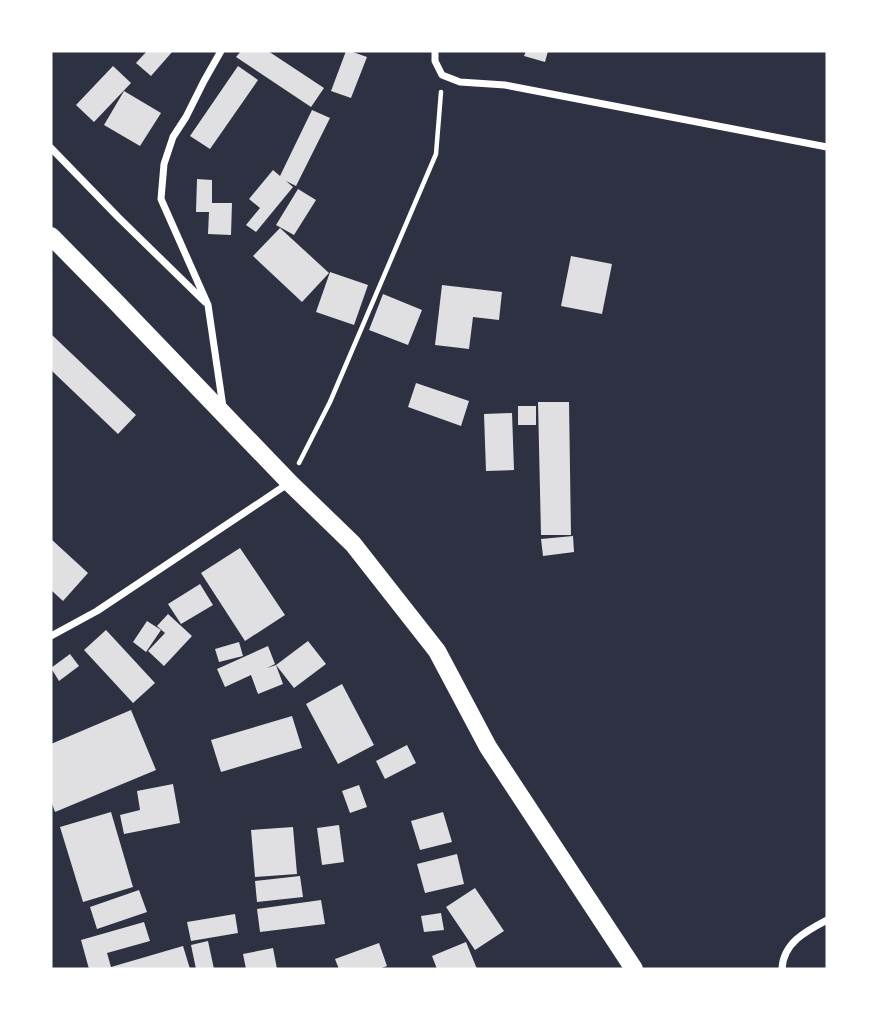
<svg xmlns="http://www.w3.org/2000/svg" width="878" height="1020" font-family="'Crimson Pro',serif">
  <rect width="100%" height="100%" fill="#2d3142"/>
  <path fill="#e0e0e3" d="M147 51H173L151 76 136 63Z
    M241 51H268L324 88 311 107 236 57Z
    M346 51H350L367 57 351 98 331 91Z
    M526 51H548L545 62 524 56Z
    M113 66 131 83 94 122 76 105Z
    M238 66 258 80 210 149 190 136Z
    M124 91 161 113 140 146 104 125Z
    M312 110 330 118 296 186 286 181 293 187 256 232 246 225 260 208 249 199 273 170 280 176Z
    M197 179 212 180V203H232L231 235 208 234 209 212H196Z
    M298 189 316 200 294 235 276 225Z
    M280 228 329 273 302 302 253 256Z
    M571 256 612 264 602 314 561 306Z
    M330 272 368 285 354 325 316 312Z
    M442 285 502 292 499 320 473 317 469 349 435 345Z
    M383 294 422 310 408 345 369 330Z
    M51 334 136 415 118 434 51 370Z
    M416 383 469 401 461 426 408 407Z
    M538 402H569L571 535H541Z
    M518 406H536V425H518Z
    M512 413 514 470 486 471 484 414Z
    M573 536 574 552 543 556 541 539Z
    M51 539 88 573 63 601 51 590Z
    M240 548 285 615 245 641 201 573Z
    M200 584 213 605 181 624 168 604Z
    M168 614 192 636 164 666 148 651 165 633 157 626Z
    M147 621 161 630 146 652 133 642Z
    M106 630 155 683 133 703 84 650Z
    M308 641 326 664 294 688 276 665Z
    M239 642 243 656 219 662 215 649Z
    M268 646 275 664 267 668 276 665 283 684 258 694 251 675 225 687 217 669Z
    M70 654 79 666 59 681 51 668Z
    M342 684 374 745 338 764 306 704Z
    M131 710 156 770 55 812 51 801V744Z
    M292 716 302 748 221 772 211 740Z
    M407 745 416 763 385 779 376 761Z
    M173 784 180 823 124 834 120 815 140 810 137 791Z
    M359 785 367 807 350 813 342 791Z
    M111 812 133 887 83 902 60 827Z
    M443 812 452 842 420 850 411 821Z
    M339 825 344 862 322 865 317 828Z
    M293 827 297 874 255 877 251 830Z
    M457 854 464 884 425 893 417 864Z
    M300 876 303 897 257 902 255 881Z
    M475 888 504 931 475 950 446 907Z
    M139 890 147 912 97 929 90 907Z
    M321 900 325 924 260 932 257 909Z
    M441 913 444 930 424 932 421 916Z
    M235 914 238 933 191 941 187 922Z
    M144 922 150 941 107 953 111 967 183 946 190 969H89L81 940Z
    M208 941 214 969H196L191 945Z
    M466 942 477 969H437L432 956Z
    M379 943 387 966 379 969H339L335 959Z
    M273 948 277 969H246L243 954Z"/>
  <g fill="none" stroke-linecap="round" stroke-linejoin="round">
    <path stroke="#fff" stroke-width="4.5" d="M299 463 330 402 436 154 441 92"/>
    <path stroke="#fff" stroke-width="7" d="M221 51 204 81 186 117 173 137 164 164 161 199 208 305 223 407
      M435 51V61L442 75 460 82 505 85 827 147
      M51 148 118 217 205 302
      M51 636 97 611 289 483
      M782 969C783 943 806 931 827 920"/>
    <path stroke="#fff" stroke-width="18" d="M51 236 114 300 290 483 353 544 437 651 488 747 634 969"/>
  </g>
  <rect width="878" height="1020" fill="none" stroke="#ffffff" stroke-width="105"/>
</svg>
